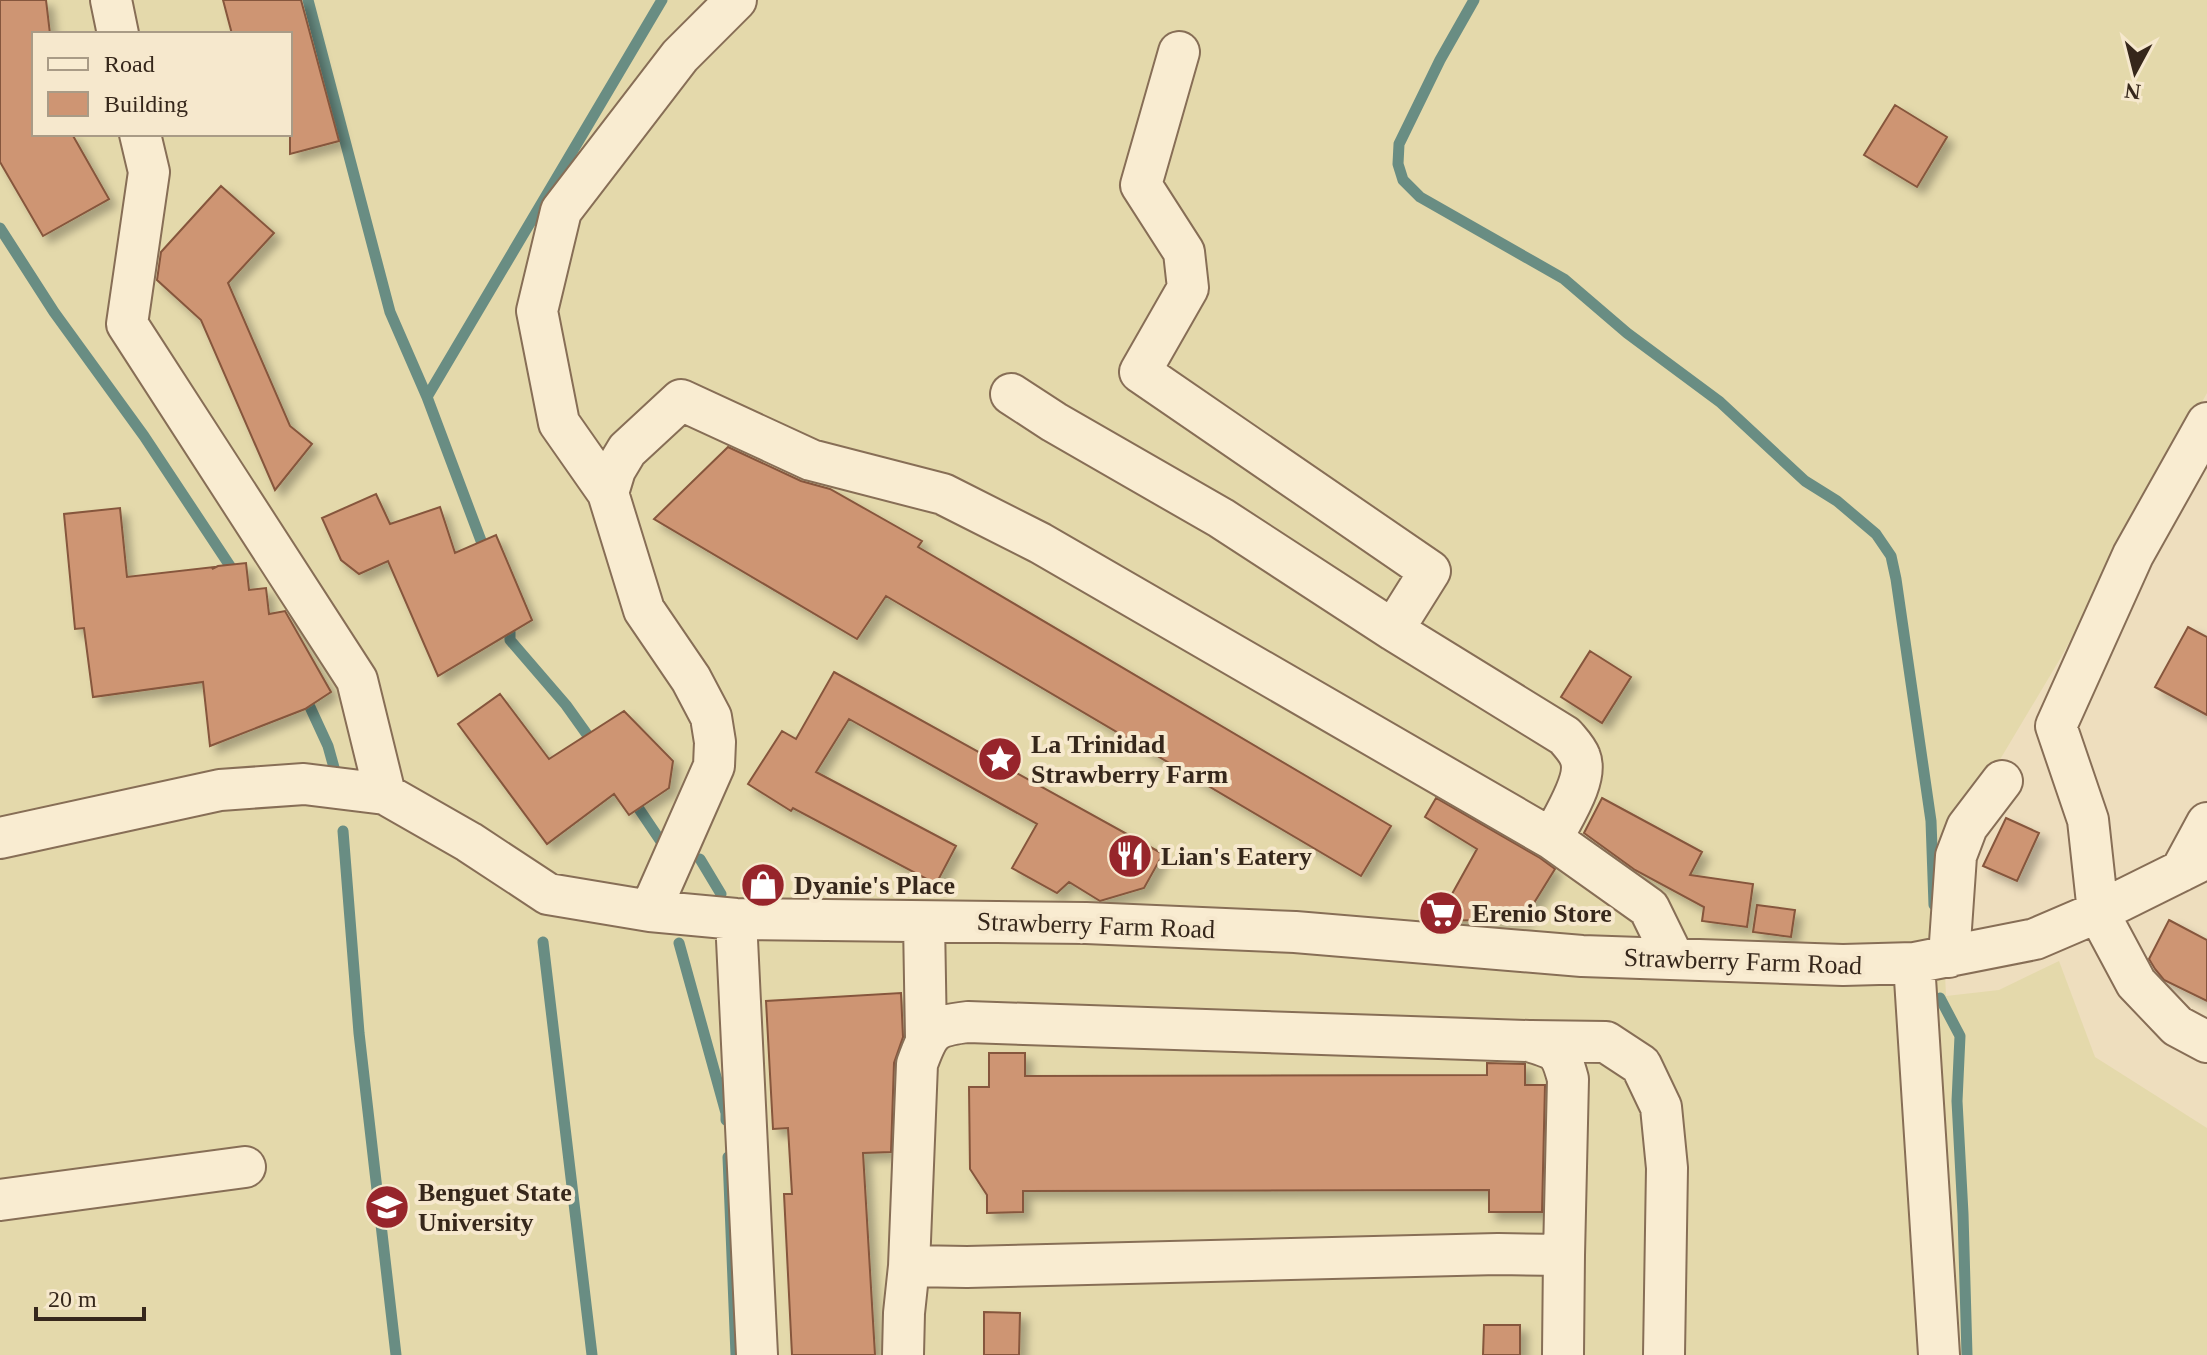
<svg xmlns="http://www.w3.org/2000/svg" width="2207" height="1355" font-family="Georgia,serif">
  <defs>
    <filter id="shadow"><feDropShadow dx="7" dy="7" stdDeviation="4" flood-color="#0004"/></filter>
  </defs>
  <rect width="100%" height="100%" fill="#eedebe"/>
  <path fill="#e4d9ab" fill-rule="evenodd" d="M0 0H2207V393L2060 659 1940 860 1946 996 1999 990 2059 961 2095 1057 2207 1128V1355H0ZM34 34H290V134H34Z"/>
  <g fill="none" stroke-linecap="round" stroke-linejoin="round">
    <path stroke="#698d83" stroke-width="11" d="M308 0 390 312 427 397 486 554
      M1474 0 1440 60 1399 144 1398 164 1403 180 1420 197 1564 279 1627 333 1720 402 1805 481 1837 501 1876 534 1891 556 1896 579 1931 821 1934 905
      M0 228 54 312 144 436 236 575
      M427 397 662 0
      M510 619V640L566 705 596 747
      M304 694 328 746 338 782
      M631 797 666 849
      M343 831 359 1033 396 1355
      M700 859 721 894
      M543 942 592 1355
      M679 943 726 1113V1120
      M1940 998 1960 1036 1957 1101 1963 1214 1967 1355
      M728 1157 736 1355"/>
  </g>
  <path fill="#ce9573" stroke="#86563c" stroke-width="2" filter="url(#shadow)" d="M0 0H46L50 34H34V134H72L109 199 43 236 0 162Z
    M223 0H301L339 141 290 154V34H232Z
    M1895 105 1947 137 1917 187 1864 155Z
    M221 186 274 233 228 283 290 426 312 444 275 490 201 320 157 280 161 252Z
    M728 447 801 481 830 489 922 541 918 547 1391 826 1361 876 886 596 857 639 654 519Z
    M376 494 390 524 440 507 455 553 496 535 532 620 438 676 388 561 359 574 341 560 322 518Z
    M120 508 127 577 214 567 212 569 218 566 246 563 249 590 266 588 269 614 285 611 331 692 305 709 210 746 203 682 93 697 84 628 75 629 64 514Z
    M2188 627 2207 637V715L2155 687Z
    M1590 651 1631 677 1602 723 1561 697Z
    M834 672 1163 854 1144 888 1100 901 1069 882 1057 893 1012 868 1037 824 849 719 816 772 956 846 936 884 793 808 791 811 748 784 782 731 796 739Z
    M500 694 549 759 624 711 673 761 669 788 629 815 614 794 547 844 458 724Z
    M1436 798 1540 858 1555 869 1524 919 1437 921 1477 849 1425 817Z
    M1602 798 1702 852 1690 875 1753 884 1747 927 1702 921 1704 907 1635 870 1584 833Z
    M2006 818 2039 833 2017 881 1983 866Z
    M1757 905 1795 910 1791 937 1753 932Z
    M2169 920 2207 940V1001L2164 980 2155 969 2149 959Z
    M901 993 903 1037 894 1063 891 1152 863 1153 875 1355H792L784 1194H792L788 1128 773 1129 766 1001Z
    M989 1053H1025V1076L1487 1075V1063L1525 1064V1085H1545L1542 1212H1489V1190L1023 1191V1212L987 1213V1195L970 1169 969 1087H989Z
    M984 1312 1020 1313 1019 1355H984Z
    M1484 1325H1520V1355H1483Z"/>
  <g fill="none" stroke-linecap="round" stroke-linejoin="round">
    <g stroke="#876e56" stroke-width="44">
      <path id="minor" d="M111 0 118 34
        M1179 52 1141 185 1184 252 1188 288 1140 372 1430 571 1393 630
        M140 134 149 172 127 324 357 680 385 794
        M1011 394 1054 422 1221 518 1393 630 1565 736C1570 742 1577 749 1580 757 1589 779 1562 818 1552 839
        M2207 423 2133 555 2056 726 2088 820 2098 912 2136 983 2177 1026 2207 1042
        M608 493 559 423 537 311 561 211 680 56 736 0
        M0 838 220 790 304 784 385 794 469 842 548 894 650 911 736 919 1086 923 1295 932 1582 956 1843 965 1914 963 2035 939 2098 912 2207 858
        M2181 871 2207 823
        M650 911 714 766 715 742 711 717 691 679 644 610 608 493 615 470 627 450 681 400 811 460 943 494 1040 543 1552 839 1649 908 1674 959
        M736 919 757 1355
        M924 922 926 1038
        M1949 957 1956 856 1967 827 2002 781
        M1914 963 1939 1355
        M1531 1041 1606 1042 1641 1065 1661 1107 1667 1168 1664 1355
        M0 1200 245 1167
        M909 1266 917 1064C929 1031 932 1026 968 1022L1529 1041C1558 1050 1560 1050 1568 1079L1564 1255
        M903 1355 904 1313 909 1266 967 1267 1498 1254 1564 1255 1563 1355"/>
    </g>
    <use href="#minor" stroke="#f9ecd1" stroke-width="40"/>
  </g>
  <defs>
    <g id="sight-disc" transform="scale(2.3)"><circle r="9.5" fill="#97252b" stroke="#f6e8cd"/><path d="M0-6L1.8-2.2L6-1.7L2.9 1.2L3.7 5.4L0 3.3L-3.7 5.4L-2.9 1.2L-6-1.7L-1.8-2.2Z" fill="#fff"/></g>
    <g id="restaurant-disc" transform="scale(2.3)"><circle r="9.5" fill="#97252b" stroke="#f6e8cd"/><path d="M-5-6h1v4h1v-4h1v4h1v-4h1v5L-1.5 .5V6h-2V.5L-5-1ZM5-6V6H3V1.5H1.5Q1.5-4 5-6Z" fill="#fff"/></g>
    <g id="shop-disc" transform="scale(2.3)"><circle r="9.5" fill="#97252b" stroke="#f6e8cd"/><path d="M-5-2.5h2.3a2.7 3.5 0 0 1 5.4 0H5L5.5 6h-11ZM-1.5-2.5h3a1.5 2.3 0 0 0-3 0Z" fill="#fff"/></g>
    <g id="supermarket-disc" transform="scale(2.3)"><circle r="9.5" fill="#97252b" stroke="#f6e8cd"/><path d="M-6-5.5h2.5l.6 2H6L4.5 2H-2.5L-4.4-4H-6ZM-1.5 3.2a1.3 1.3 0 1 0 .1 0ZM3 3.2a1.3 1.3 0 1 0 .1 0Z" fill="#fff"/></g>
    <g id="university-disc" transform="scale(2.3)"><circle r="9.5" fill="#97252b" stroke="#f6e8cd"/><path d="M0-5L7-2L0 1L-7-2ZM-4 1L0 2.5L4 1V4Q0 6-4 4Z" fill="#fff"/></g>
  </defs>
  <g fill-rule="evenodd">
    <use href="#sight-disc" x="1000" y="759"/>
    <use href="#restaurant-disc" x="1130" y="856"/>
    <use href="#shop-disc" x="763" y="885"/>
    <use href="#supermarket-disc" x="1441" y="913"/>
    <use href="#university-disc" x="387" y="1207"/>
  </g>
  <g text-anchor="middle" stroke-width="8" stroke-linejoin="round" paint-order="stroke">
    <g font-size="26" font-weight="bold" fill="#36271b" stroke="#f6e8cd" text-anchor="start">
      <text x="1031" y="753">La Trinidad<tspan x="1031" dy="30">Strawberry Farm</tspan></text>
      <text x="1161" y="865">Lian's Eatery</text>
      <text x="794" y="894">Dyanie's Place</text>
      <text x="1472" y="922">Erenio Store</text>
      <text x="418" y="1201">Benguet State<tspan x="418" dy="30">University</tspan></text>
    </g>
    <g font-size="26" fill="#36271b" stroke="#f6e8cd">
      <text transform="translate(1096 925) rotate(2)" y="9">Strawberry Farm Road</text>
      <text transform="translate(1743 961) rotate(2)" y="9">Strawberry Farm Road</text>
    </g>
  </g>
  <rect x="32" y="32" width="260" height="104" fill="#f6e8cd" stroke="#a99b86" stroke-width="2"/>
  <rect x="48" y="58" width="40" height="12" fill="#f9ecd1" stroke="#a99b86" stroke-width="2"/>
  <text x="104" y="72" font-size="24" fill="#36271b">Road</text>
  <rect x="48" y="92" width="40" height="24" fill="#ce9573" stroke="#a99b86" stroke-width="2"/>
  <text x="104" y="112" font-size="24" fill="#36271b">Building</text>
  <g transform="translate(2135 72) rotate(187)" stroke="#f6e8cd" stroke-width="6" paint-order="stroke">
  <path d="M0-6L14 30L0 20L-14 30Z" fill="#36271b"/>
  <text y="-12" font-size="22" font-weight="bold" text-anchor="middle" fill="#36271b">N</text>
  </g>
  <path d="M36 1307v12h108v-12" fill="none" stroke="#36271b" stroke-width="4"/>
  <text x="48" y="1307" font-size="24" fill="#36271b" stroke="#f6e8cd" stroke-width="6" paint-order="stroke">20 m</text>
</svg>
